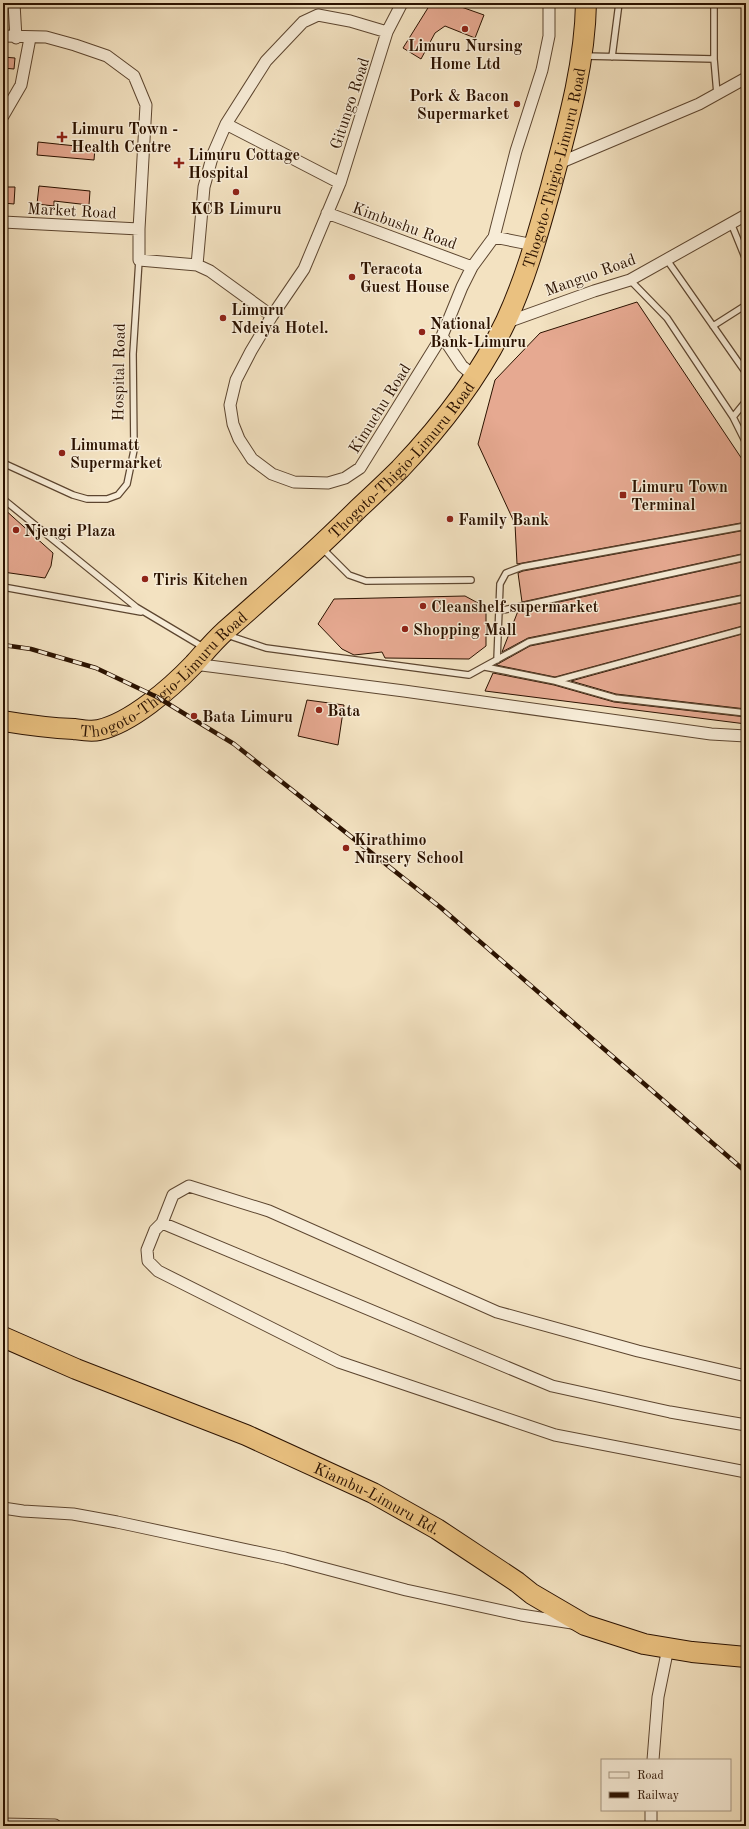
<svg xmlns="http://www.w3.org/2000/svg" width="749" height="1829" font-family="'Old Standard TT',serif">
  <rect width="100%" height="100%" fill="#f3e2c1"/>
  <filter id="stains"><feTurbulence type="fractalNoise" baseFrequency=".005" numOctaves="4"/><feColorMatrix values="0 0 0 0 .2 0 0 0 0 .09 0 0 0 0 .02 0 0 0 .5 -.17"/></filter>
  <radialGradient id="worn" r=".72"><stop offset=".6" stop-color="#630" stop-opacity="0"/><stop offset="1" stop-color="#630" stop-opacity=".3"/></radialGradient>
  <path fill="#e6a991" stroke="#2b1200" d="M431 3H450L484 15 475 38 445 26 435 33 421 59 403 48Z
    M3 57 15 58 14 69 3 68Z
    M38 142 95 148 94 160 37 155Z
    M39 186 90 191 89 205 54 201V206L37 204Z
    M3 187H15L14 204 3 203Z
    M637 302 746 465V522L517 564 515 524 478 444 495 380 540 333Z
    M3 508 53 553 51 566 45 578 3 572Z
    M746 530V553L522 602 518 573 523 571Z
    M746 561V594L528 638 502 652 518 611Z
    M465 596 478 603 486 612V646L469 659 385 658 382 652 354 655 342 649 318 624 334 599Z
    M746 602V625L555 677 496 665 530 646Z
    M746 633V709L616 694 571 681Z
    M493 673 554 685 614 702 746 717V724L485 691Z
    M307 700 344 705 338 745 298 736Z"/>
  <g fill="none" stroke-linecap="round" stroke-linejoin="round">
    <g stroke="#5d4630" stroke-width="8">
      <path id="lane" d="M714 3V59L717 94
        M584 56 714 59
        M612 57 619 3
        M731 223 746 260
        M667 260 746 373
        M630 280 667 318 733 417 746 443
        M713 326 746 305
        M733 417 746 401
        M3 463 73 495 87 499H107L118 495 127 484 134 450 133 354 139 260
        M3 499 136 607 203 647
        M322 548 349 575 366 581 471 580
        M3 587 141 612
        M499 611 746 557
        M227 635 266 648 469 675 529 642 746 598
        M497 660 500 584 506 573 522 567 746 526
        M485 667 555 681 615 698 746 713
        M555 681 746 629"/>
    </g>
    <g stroke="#5d4630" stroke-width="13">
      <path id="street" d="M14 3 16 38
        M402 3 387 32 340 183 304 269 272 316 251 351 236 380 230 405 233 424 239 439 252 459 272 474 294 482 328 483 345 478 360 468 442 336 462 287 472 267 494 237 516 151 542 70 549 36V3
        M3 36 46 37 75 45 107 56 134 76 146 105 139 229V260L197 265 210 271 272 316
        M3 116 21 85 30 38
        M226 124 340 183
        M557 164 699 104 746 78
        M327 213 472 267
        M3 222 139 229
        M494 237 534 245
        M197 265 204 187 213 154 226 124 266 61 303 22 318 15 350 21 387 32
        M505 323 594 291 630 280 746 215
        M442 336 462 366 474 376
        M194 664 404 691 711 734 746 736
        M162 1223 552 1386 670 1412 746 1425
        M746 1376 638 1351 497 1312 269 1211 189 1186 173 1195 162 1223 155 1230 147 1250 148 1261 158 1271 339 1362 555 1435 746 1472
        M3 1508 23 1511 73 1514 117 1522 285 1558 406 1590 521 1615 572 1623
        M653 1760 658 1697 668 1648
        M3 1824 55 1825
        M651 1826V1810"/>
    </g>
    <g stroke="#2b1200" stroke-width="22">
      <g id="highway">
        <path id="s1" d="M3 721C27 725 50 728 74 729 81 730 91 732 99 730 131 723 171 688 194 664 204 653 213 642 225 631 271 591 316 551 359 508 373 495 387 482 400 469 441 426 480 376 506 321 526 278 538 233 551 187 567 127 585 65 586 3"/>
        <path id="s2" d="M3 1337 76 1369 246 1435 373 1493 437 1529 517 1582 532 1594 585 1625 644 1644 692 1652 746 1657"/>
      </g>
    </g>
    <use href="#lane" stroke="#f7ecd7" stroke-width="5.5"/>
    <use href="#street" stroke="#f7ecd7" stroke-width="11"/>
    <use href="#highway" stroke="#eac180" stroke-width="20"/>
    <g stroke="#2b1200" stroke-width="4.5">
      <path id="rail" d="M3 645 31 649 96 668 157 697 234 744 440 907 746 1172"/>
    </g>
    <use href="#rail" stroke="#f7ecd7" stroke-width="3" stroke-dasharray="9" stroke-linecap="butt"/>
  </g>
  <g fill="#8f2418" stroke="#f7ecd7" stroke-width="1.5">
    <circle cx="465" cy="29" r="4"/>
    <circle cx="517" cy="104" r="4"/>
    <path d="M60 131h4v4h4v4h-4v4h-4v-4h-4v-4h4z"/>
    <path d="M177 157h4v4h4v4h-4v4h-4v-4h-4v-4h4z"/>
    <circle cx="236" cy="192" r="4"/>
    <circle cx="352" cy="277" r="4"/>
    <circle cx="223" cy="318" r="4"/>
    <circle cx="422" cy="332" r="4"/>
    <circle cx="62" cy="453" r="4"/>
    <rect x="619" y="491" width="8" height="8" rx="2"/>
    <circle cx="450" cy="519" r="4"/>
    <circle cx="16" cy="530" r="4"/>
    <circle cx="145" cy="579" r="4"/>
    <circle cx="423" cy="606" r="4"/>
    <circle cx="405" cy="629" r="4"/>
    <circle cx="319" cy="710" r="4"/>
    <circle cx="194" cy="716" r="4"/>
    <circle cx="346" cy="848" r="4"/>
  </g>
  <g text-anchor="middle" stroke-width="3" stroke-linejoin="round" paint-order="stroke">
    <g font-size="16" font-weight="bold" fill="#2b1200" stroke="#f7ecd7" text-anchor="start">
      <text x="465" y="51" text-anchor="middle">Limuru Nursing<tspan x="465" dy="18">Home Ltd</tspan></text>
      <text x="509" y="101" text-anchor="end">Pork &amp; Bacon<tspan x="509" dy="18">Supermarket</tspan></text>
      <text x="71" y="134">Limuru Town -<tspan x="71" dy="18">Health Centre</tspan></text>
      <text x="188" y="160">Limuru Cottage<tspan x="188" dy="18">Hospital</tspan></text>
      <text x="236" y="214" text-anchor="middle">KCB Limuru</text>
      <text x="360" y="274">Teracota<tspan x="360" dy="18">Guest House</tspan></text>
      <text x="231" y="315">Limuru<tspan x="231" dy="18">Ndeiya Hotel.</tspan></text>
      <text x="430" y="329">National<tspan x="430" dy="18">Bank-Limuru</tspan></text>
      <text x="70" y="450">Limumatt<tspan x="70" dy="18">Supermarket</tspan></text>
      <text x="631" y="492">Limuru Town<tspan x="631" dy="18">Terminal</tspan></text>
      <text x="458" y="525">Family Bank</text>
      <text x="24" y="536">Njengi Plaza</text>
      <text x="153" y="585">Tiris Kitchen</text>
      <text x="431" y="612">Cleanshelf supermarket</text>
      <text x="413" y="635">Shopping Mall</text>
      <text x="327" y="716">Bata</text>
      <text x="202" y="722">Bata Limuru</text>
      <text x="354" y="845">Kirathimo<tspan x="354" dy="18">Nursery School</tspan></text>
    </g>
    <g font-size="16" fill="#2b1200" stroke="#f7ecd7">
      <text transform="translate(349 103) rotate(-72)" y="6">Gitungo Road</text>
      <text dy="6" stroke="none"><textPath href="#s1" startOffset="841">Thogoto-Thigio-Limuru Road</textPath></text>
      <text transform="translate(72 210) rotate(3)" y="6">Market Road</text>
      <text transform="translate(405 225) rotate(20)" y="6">Kimbushu Road</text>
      <text transform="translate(590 274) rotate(-20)" y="6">Manguo Road</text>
      <text transform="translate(118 372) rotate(-89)" y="6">Hospital Road</text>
      <text transform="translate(379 408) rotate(-58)" y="6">Kimuchu Road</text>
      <text dy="6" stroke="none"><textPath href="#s1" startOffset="505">Thogoto-Thigio-Limuru Road</textPath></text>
      <text dy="6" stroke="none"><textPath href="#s1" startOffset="181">Thogoto-Thigio-Limuru Road</textPath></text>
      <text dy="6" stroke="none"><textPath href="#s2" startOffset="408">Kiambu-Limuru Rd.</textPath></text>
    </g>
  </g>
  <rect width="749" height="1829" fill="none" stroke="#f3e2c1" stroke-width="16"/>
  <rect x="4" y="4" width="741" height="1821" fill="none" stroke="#2b1200" stroke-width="2"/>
  <rect x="8" y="8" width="733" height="1813" fill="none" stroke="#2b1200"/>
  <rect x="601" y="1759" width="130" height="52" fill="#f7ecd7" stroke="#a59581"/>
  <rect x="609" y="1772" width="20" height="6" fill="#f7ecd7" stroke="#a59581"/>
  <text x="637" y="1779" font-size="12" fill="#2b1200">Road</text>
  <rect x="609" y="1792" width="20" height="6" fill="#2b1200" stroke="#a59581"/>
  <text x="637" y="1799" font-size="12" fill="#2b1200">Railway</text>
  <rect width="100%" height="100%" filter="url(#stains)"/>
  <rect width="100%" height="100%" fill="url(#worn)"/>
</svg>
